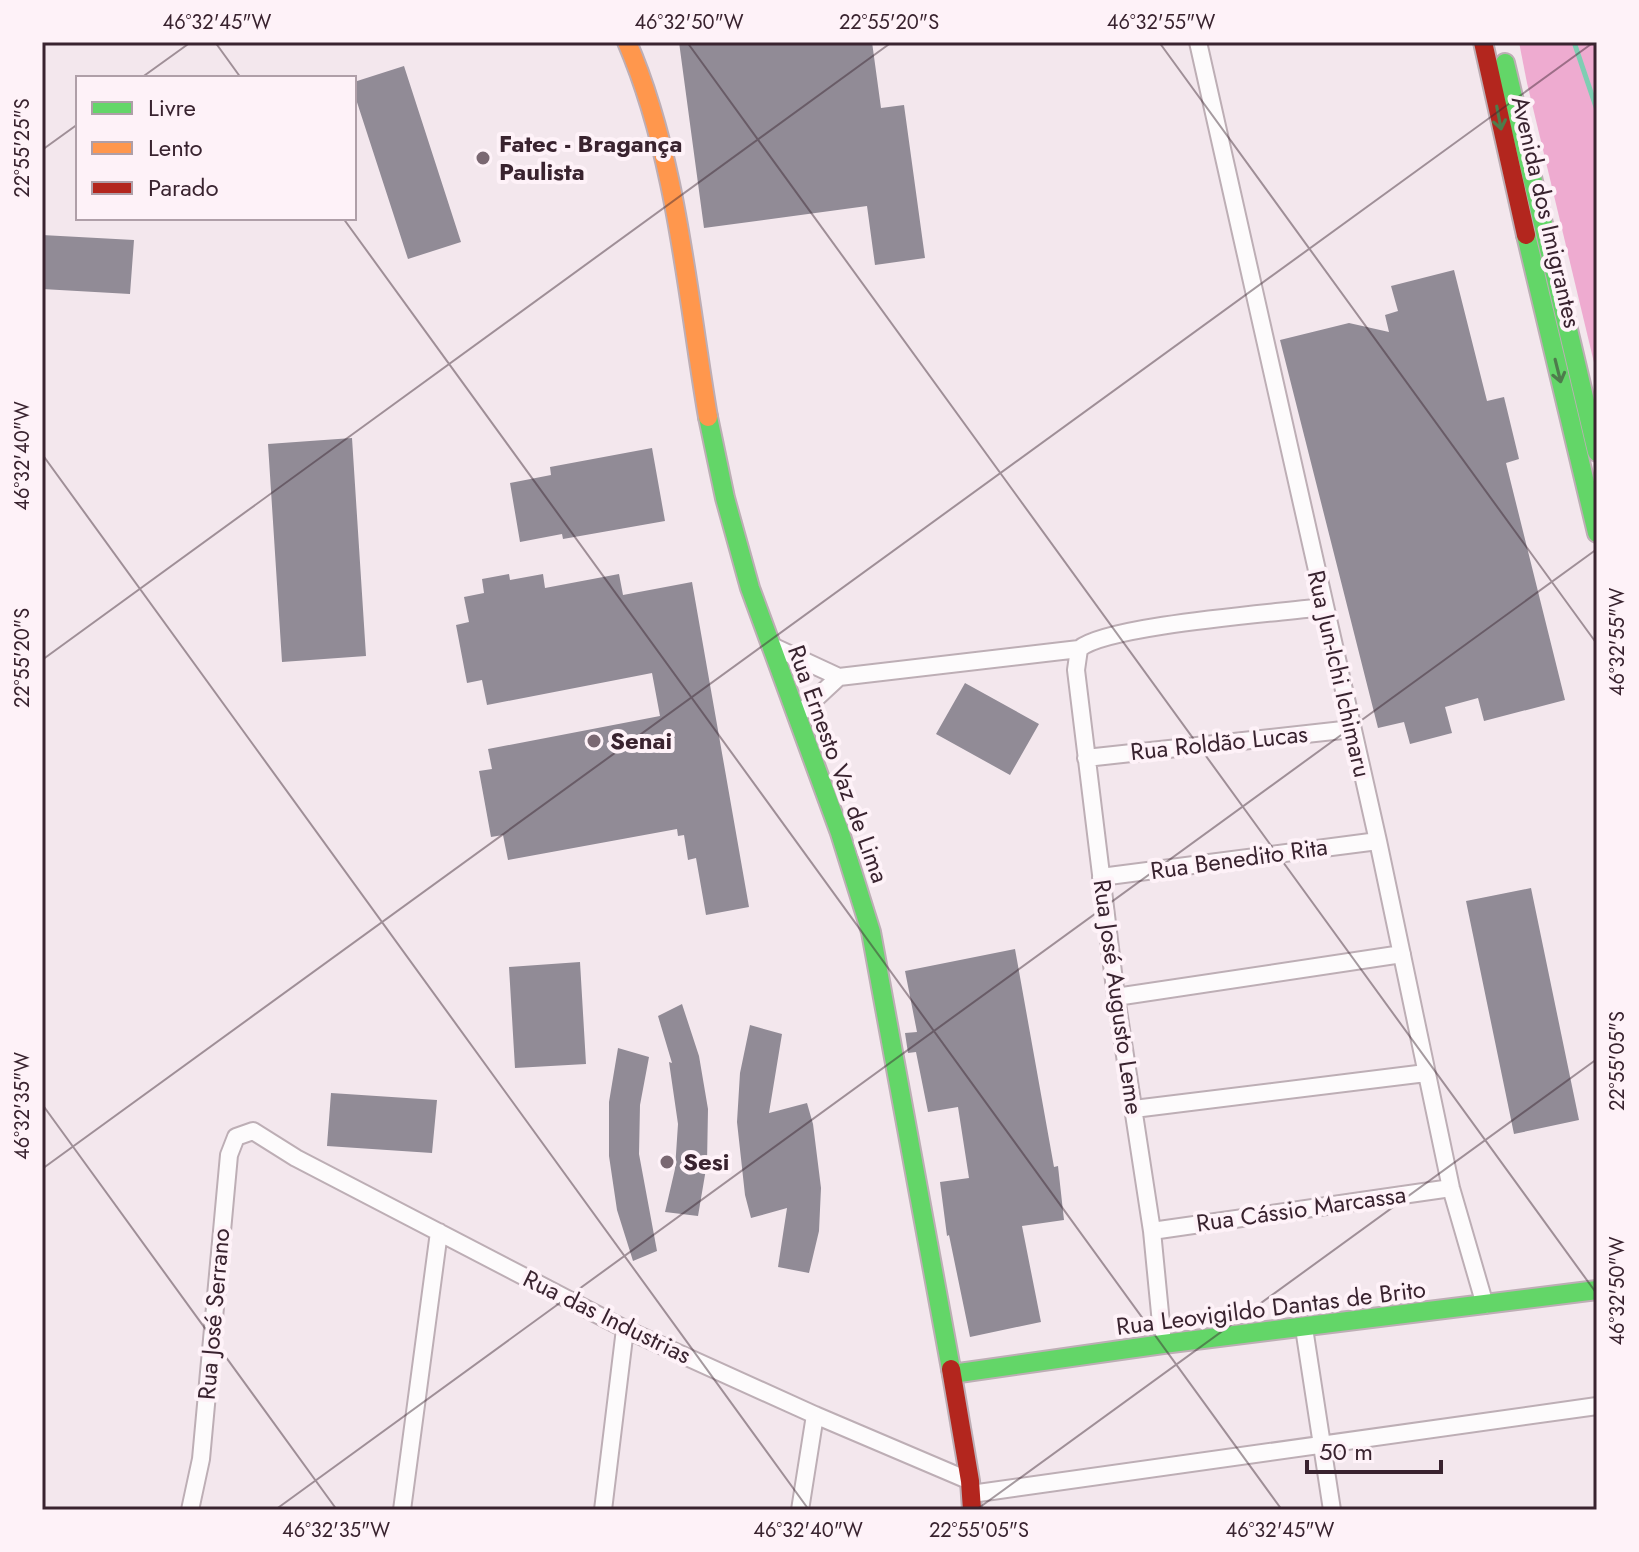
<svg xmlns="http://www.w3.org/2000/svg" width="1639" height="1552" font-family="Jost,sans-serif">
  <rect width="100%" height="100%" fill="#f3e7ed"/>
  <path fill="#eeabd0" d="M1519 42H1597V375L1527 83Z"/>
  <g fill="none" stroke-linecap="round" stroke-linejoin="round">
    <path stroke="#7eceb3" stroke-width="5" d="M1574 42 1597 110"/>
  </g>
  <path fill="#918b96" d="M679 42H872L881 108 904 105 925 258 875 265 867 206 704 228Z
    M404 66 461 242 408 259 354 93V82Z
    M42 235 134 240 130 294 42 289Z
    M1454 270 1487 401 1504 397 1519 459 1506 463 1565 700 1484 721 1478 698 1445 707 1452 733 1410 744 1404 722 1378 728 1280 340 1349 323 1389 332 1385 315 1398 311 1391 286Z
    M352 438 366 656 282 662 268 444Z
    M652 448 665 521 563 539 562 534 520 542 510 483 551 475 550 467Z
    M509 574 510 580 543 574 545 588 619 574 623 595 692 582 749 907 706 915 696 858 688 860 684 835 678 836 677 829 508 860 503 835 491 837 479 771 492 769 488 749 660 716 652 673 487 705 482 680 467 683 456 625 469 622 464 597 484 593 482 579Z
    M965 683 1039 724 1010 775 936 734Z
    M1531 888 1579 1120 1514 1134 1466 901Z
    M1015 949 1054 1167 1058 1166 1064 1220 1022 1226 1041 1322 970 1337 949 1235 947 1236 940 1182 969 1178 958 1107 928 1112 916 1052 908 1053 905 1033 917 1032 905 971Z
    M580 962 586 1064 515 1068 509 967Z
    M682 1004 699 1056 708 1109 707 1163 698 1216 665 1212 675 1169 678 1124 669 1062 672 1063 658 1016Z
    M750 1025 782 1034 769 1113 807 1103 813 1124 821 1188 819 1231 809 1273 778 1267 787 1208 751 1218 745 1195 737 1122 740 1073Z
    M618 1048 649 1057 640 1105 639 1154 657 1251 633 1261 617 1210 609 1156V1102Z
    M331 1093 437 1100 432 1153 327 1146Z"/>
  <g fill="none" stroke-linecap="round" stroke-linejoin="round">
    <g stroke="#bdaeb5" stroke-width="20">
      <path id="street" d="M1198 42 1378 841 1451 1188 1485 1305
        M770 645 839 677 1079 649C1107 625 1278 613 1323 607
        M1079 649 1076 670 1116 997 1152 1231 1163 1344
        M797 716 839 677
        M1086 758 1352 729
        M1101 877 1378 841
        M1116 997 1402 954
        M1134 1109 1426 1073
        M1152 1231 1451 1188
        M1304 1328 1332 1510
        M971 1494 1597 1406
        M190 1510 201 1459 229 1155 236 1137 253 1131 296 1158 625 1329 815 1415 970 1481
        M402 1510 439 1232
        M603 1510 625 1329
        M800 1510 815 1415"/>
    </g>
    <g stroke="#bdaeb5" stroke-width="22">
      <path id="fast" d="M1505 63 1597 452
        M1526 235 1597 533
        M708 417 725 498 750 588 840 833 871 932 951 1369
        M952 1374 1163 1344 1597 1290"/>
    </g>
    <g stroke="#bdaeb5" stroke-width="22">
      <path id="slow" d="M627 42C677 158 687 294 708 417"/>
    </g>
    <g stroke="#bdaeb5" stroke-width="22">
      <path id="jam" d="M1483 42 1526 235
        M951 1369 970 1481 972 1510"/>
    </g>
    <use href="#street" stroke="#fdfbfc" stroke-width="16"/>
    <use href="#fast" stroke="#63d668" stroke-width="18"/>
    <use href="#slow" stroke="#ff974d" stroke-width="18"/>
    <use href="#jam" stroke="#b3261e" stroke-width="18"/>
  </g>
  <defs><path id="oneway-shaft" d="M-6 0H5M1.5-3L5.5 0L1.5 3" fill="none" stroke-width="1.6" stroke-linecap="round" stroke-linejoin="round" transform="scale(2)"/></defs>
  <g stroke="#4e7c4c">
    <use href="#oneway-shaft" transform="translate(1499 118) rotate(79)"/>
    <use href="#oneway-shaft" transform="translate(1558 371) rotate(76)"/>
  </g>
  <path fill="none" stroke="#39232f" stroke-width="2" stroke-opacity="0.45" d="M215 42 241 78M687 42 1597 1294M1159 42 1597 644M141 78 191 42M42 150 78 124M343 218 1282 1510M42 454 809 1510M42 660 892 42M42 1104 337 1510M42 1169 1594 42M275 1510 1597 549M976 1510 1597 1059"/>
  <g fill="#7a6872" stroke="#fef2f8" stroke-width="3">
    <circle cx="483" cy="158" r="8"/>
    <circle cx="594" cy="741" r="8"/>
    <circle cx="667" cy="1162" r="8"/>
  </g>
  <g text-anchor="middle" stroke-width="8" stroke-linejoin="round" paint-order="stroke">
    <g font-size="24" font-weight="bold" fill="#39232f" stroke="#fef2f8" text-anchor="start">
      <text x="499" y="152">Fatec - Bragança<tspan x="499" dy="28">Paulista</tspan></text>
      <text x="610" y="749">Senai</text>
      <text x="683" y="1170">Sesi</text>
    </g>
    <g font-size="24" fill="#39232f" stroke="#fef2f8">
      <text transform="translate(1546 212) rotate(77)" y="8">Avenida dos Imigrantes</text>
      <text transform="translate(1339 674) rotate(77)" y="8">Rua Jun-Ichi Ichimaru</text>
      <text transform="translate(1219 743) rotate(-6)" y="8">Rua Roldão Lucas</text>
      <text transform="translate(838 764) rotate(70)" y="8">Rua Ernesto Vaz de Lima</text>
      <text transform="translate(1239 859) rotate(-8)" y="8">Rua Benedito Rita</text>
      <text transform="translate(1118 997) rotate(82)" y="8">Rua José Augusto Leme</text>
      <text transform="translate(1301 1209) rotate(-8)" y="8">Rua Cássio Marcassa</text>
      <text transform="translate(1271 1308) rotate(-7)" y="8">Rua Leovigildo Dantas de Brito</text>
      <text transform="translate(214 1314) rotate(-85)" y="8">Rua José Serrano</text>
      <text transform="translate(607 1317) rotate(26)" y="8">Rua das Industrias</text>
    </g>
  </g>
  <rect width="1639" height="1552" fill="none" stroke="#fef2f8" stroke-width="88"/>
  <rect x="76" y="76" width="280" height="144" fill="#fef2f8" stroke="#af9fa8" stroke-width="2"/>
  <rect x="92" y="102" width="40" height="12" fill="#63d668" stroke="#af9fa8" stroke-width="2"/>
  <text x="148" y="116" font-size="24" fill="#39232f">Livre</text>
  <rect x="92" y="142" width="40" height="12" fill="#ff974d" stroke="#af9fa8" stroke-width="2"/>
  <text x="148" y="156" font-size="24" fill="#39232f">Lento</text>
  <rect x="92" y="182" width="40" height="12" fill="#b3261e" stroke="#af9fa8" stroke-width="2"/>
  <text x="148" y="196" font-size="24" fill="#39232f">Parado</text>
  <path d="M1307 1460v12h134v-12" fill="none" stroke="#39232f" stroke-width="4"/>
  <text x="1319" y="1460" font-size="24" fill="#39232f" stroke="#fef2f8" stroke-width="6" paint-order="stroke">50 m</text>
  <rect x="44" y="44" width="1551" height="1464" fill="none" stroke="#39232f" stroke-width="3"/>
  <g font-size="20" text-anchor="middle" fill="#39232f">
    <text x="217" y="29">46°32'45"W</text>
    <text x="689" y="29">46°32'50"W</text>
    <text x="889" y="29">22°55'20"S</text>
    <text x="1161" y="29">46°32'55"W</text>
    <text transform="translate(22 148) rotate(-90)" y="7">22°55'25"S</text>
    <text transform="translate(22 456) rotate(-90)" y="7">46°32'40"W</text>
    <text transform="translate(1617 642) rotate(-90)" y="7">46°32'55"W</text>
    <text transform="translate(22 658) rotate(-90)" y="7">22°55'20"S</text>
    <text transform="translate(1617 1061) rotate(-90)" y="7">22°55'05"S</text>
    <text transform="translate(22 1106) rotate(-90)" y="7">46°32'35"W</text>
    <text transform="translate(1617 1291) rotate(-90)" y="7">46°32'50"W</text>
    <text x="336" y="1537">46°32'35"W</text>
    <text x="808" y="1537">46°32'40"W</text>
    <text x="979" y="1537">22°55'05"S</text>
    <text x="1280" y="1537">46°32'45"W</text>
  </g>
</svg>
